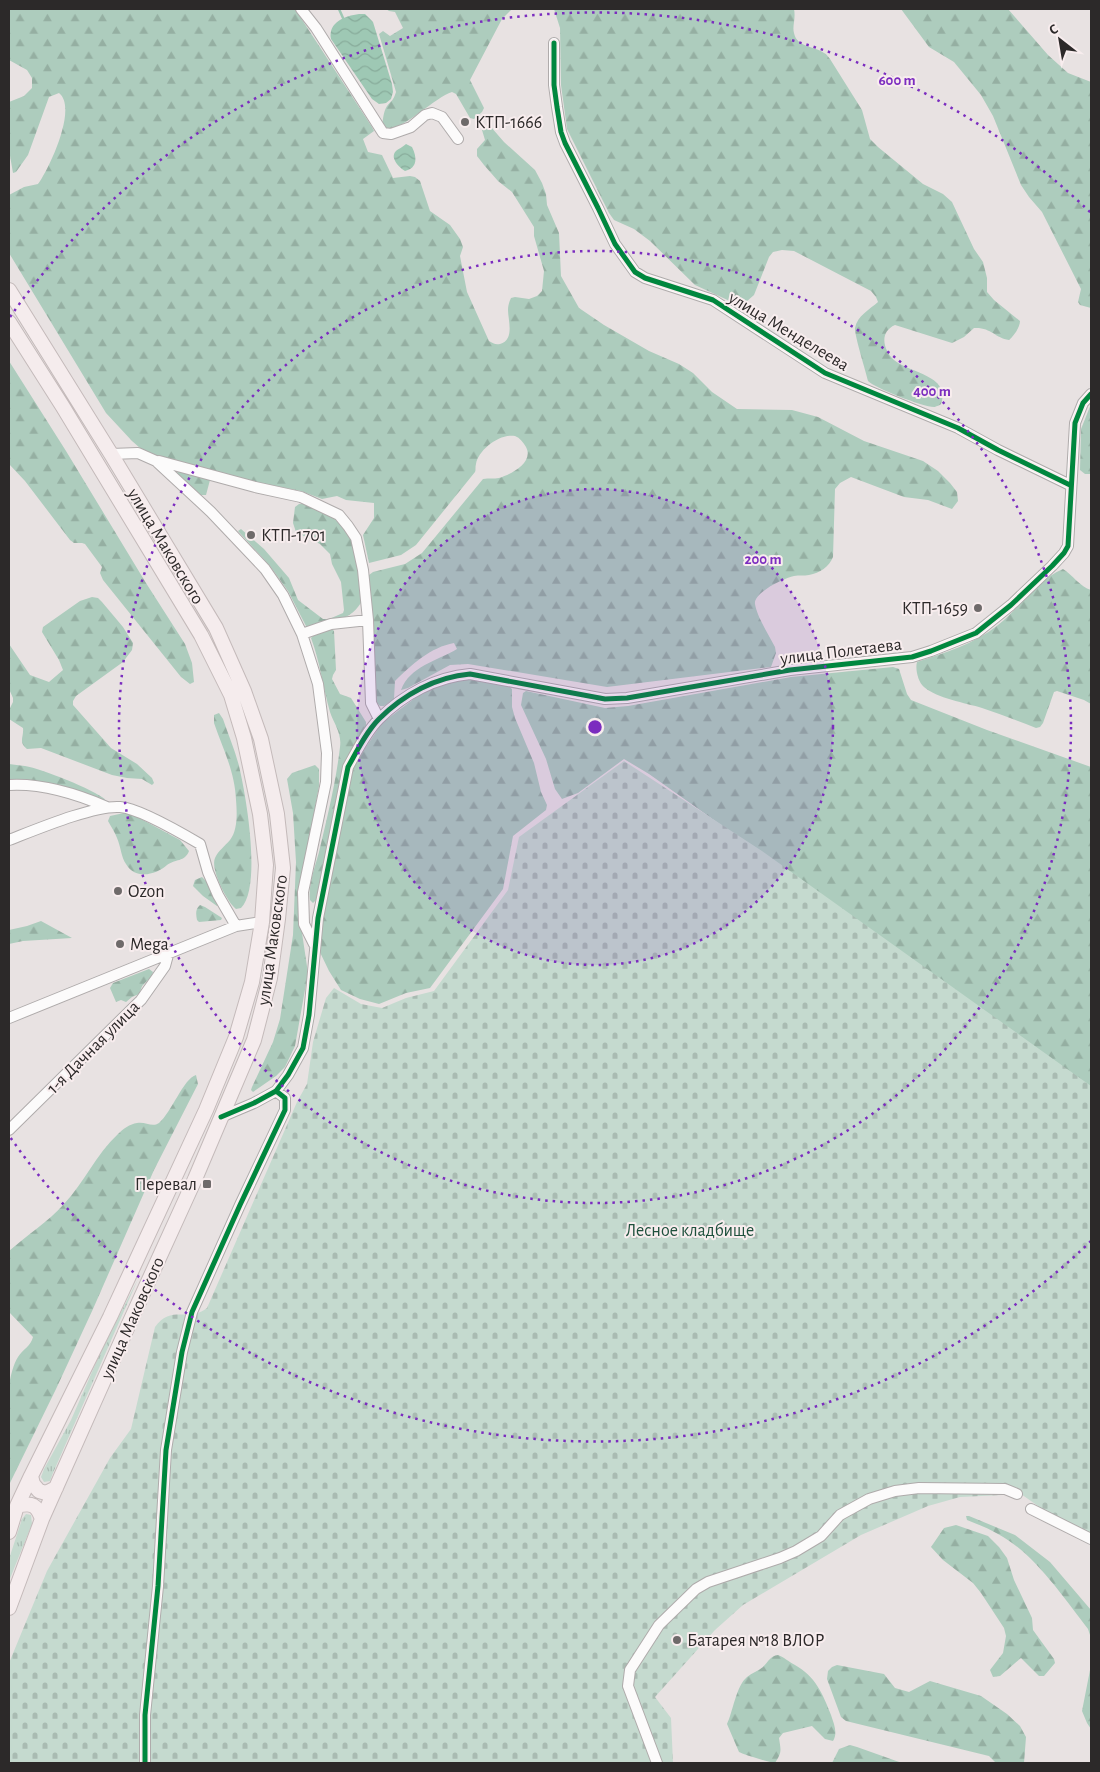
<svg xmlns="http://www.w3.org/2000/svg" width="1100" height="1772" font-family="'Alegreya Sans',sans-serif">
  <defs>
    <pattern id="grass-tufts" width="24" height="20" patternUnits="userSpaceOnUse" patternTransform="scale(1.25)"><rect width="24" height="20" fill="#c5dacf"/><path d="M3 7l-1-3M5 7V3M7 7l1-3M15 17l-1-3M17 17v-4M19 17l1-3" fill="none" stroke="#a9bbb2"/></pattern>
    <pattern id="forest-firs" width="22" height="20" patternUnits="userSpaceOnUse" patternTransform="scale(1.25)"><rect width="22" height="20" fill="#adccbd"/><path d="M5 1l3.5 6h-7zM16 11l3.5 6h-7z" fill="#95afa2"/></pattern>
    <pattern id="cemetery-stones" width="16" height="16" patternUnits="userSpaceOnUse" patternTransform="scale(1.25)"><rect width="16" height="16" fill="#c5dacf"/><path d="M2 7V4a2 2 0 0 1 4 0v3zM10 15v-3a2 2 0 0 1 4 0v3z" fill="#a9bbb2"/></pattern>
    <pattern id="water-waves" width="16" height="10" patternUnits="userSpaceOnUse" patternTransform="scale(1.25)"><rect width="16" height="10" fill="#9ec8b4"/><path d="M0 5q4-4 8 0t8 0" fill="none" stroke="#88ac9b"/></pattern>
  </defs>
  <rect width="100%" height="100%" fill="#e8e2e2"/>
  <path fill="url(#grass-tufts)" d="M138 1279 53 1473 50 1481 44 1482 41 1477 44 1469 71 1420 102 1349Z
    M26 1514 31 1515 32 1524 9 1581V1559L22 1519Z"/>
  <path fill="url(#forest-firs)" d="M9 9H295L372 127 374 131 363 139 368 152 382 155 393 178 410 176 415 177 420 181 430 211 450 225 460 239 463 247 460 256 467 292 489 341C493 343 495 345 500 344 515 340 508 320 508 310 508 306 509 302 511 298L515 297 529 299 537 296 542 291 544 271 534 236V227L512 192 498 181 484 165 477 156V149L485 140 482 130 491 127 504 142 535 170 542 183 546 194 547 205 559 233 561 276 579 308 604 325 649 351 679 364 693 373 712 392 737 409 792 410 818 417 864 441 923 461 938 471 950 483 957 492 958 501 952 509 928 500 904 497 851 477 840 483 835 489 833 557C829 567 820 573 809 575 804 576 799 575 794 576 784 578 753 593 755 604 757 617 769 635 775 647L776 653 771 667 607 687 468 664 450 665 408 688 401 690C410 666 437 661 457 649L454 643C431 647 411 665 395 681L394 699 384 706H380L377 703 375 696 369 575 373 572 405 564 422 553 483 479C489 478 494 479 499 478 512 474 534 462 526 447 523 442 520 438 515 436 500 433 478 450 476 464 475 467 476 470 475 472L416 545 401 555 369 563 363 535 374 518V503L346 500 337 496 322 499 301 491 255 482 156 456 140 448 132 441 106 413 9 253V195L24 187 38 184C49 169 78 108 59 93L49 97 28 155 16 172 13 173 9 150V102L24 96 32 88V78L27 70 9 60Z
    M386 9H512L502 19 470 80 484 108 482 112 474 119 470 118 456 94 452 92C433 98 397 137 382 127 383 121 383 112 387 106 392 100 393 101 396 92L379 34 383 31 390 36 403 28 395 12 389 11Z
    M554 9H794C796 19 792 26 794 33 797 48 815 46 824 53 827 54 828 57 830 59L862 110 870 139 878 147 923 184 943 194 952 202 974 249 983 262 987 278V292L994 300 1020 321C1020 327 1014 336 1009 340 995 338 991 327 974 328L964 337 952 343 895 325C879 332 883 350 894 360 909 373 951 375 941 404 940 405 935 407 934 407 923 407 875 388 868 381 866 372 854 334 855 328 857 316 870 309 878 302L876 297 871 291 794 251 782 250 773 252 769 257 754 295 746 302 734 303 695 285 650 241 634 229 614 220 609 213 567 129 561 85 560 28Z
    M901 9H1008L1048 55 1068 73 1091 82V308L1080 305 1078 302 1081 289 1042 212 1029 197 1021 185 993 116 981 95 954 62 929 47Z
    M9 361 66 451 146 583 185 644 192 663 194 682 190 684 181 677 103 580 100 573 102 567 85 544 82 543H74L70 540 25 481 9 464Z
    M1091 404V474H1085L1080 470 1081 429Z
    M179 470 210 480 206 495H201L177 473Z
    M299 504H304C314 509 327 513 336 520 357 536 361 575 363 599 352 622 329 622 307 628L288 591 270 566 238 531 241 529 264 549 289 578 298 600 323 619H329L343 613 344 610 341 582 332 564 330 554 320 544 296 532 293 523 295 507Z
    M1063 569C1073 575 1080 587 1091 590V704L1084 700 1057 691 1054 692 1043 723 1040 727 1036 728C1018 721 1000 714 982 708 966 703 936 698 924 687 918 682 915 669 917 662 945 653 974 644 998 625 1020 608 1037 580 1063 569Z
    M92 597 98 598 102 602 123 627 133 643 132 650 123 662 76 696 73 701V705L111 748 137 764 152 778 154 783 152 785 142 779 127 778 112 775 41 748 27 749C18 742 24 737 23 728L9 719V710L13 702V698L9 689V644L30 675 49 682 63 670 59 660 42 632 43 627 80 601Z
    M331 628 334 631 336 670 333 675 332 679 340 694 351 698 366 722V728L356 744 316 900 313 903 310 900C308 885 315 867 319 852 327 818 336 782 340 747 342 733 334 724 330 712 323 687 320 662 311 638L314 635Z
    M893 667 899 669 907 694 911 700 987 730 1091 767V1087L649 774 624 759 578 793 562 799 555 789 546 759 521 705 523 693 526 691 605 708 628 706 791 677Z
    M471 679 508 686 512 689V707L515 718 534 763 541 792 547 805 546 810 513 836 503 889 430 988 406 993 379 1004 360 999 341 990 329 971 316 944 352 772 356 762 382 723 419 695 437 686 454 680Z
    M219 713 223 719C228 734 235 750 239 766 246 795 262 887 241 908L236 909C227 902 210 869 215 858 218 851 225 846 230 840 238 830 237 812 236 800 235 772 223 749 214 723V715Z
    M9 764C14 765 19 765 25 766 42 769 93 789 106 800L27 782 9 780Z
    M315 765 319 769V786L300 889 298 906 308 973 295 1046 285 1067 276 1076 253 1092 251 1090 252 1087 273 1042 280 1019 293 935 296 862 293 813 287 779 292 773Z
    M124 813H130L180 840 189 851C185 862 175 859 167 865 156 875 135 880 126 864 121 857 121 847 117 838 115 832 111 827 108 821L110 816Z
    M202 877 207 882 218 904 217 906 203 896 193 886 195 880Z
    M200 905 205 907 222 918 221 920 199 922 197 920C196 915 195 909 200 905Z
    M41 921 72 938 23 941 9 944V930L27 926Z
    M149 969 153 972C151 980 148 979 144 984 141 986 141 991 139 994L132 997 126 1002 121 1000 116 1002 110 988 113 983Z
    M196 1075 198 1084 154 1170 93 1309 56 1389 9 1485V1385C11 1375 13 1365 18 1357 23 1349 31 1346 33 1337L9 1312V1251C27 1235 48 1222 64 1204 84 1183 96 1154 118 1134 123 1129 130 1124 137 1123 145 1121 152 1128 159 1123 171 1113 184 1078 196 1075Z
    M966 1516H969L1015 1535 1050 1562 1091 1610V1638L1088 1629C1063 1597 1034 1553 998 1534 988 1528 977 1524 967 1520Z
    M956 1525 988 1536 999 1547 1007 1558 1014 1580 1032 1618 1033 1630 1054 1659 1055 1663 1044 1676H1039L1021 1658 1000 1676 993 1677 990 1670 1003 1653 1006 1636 1004 1628 981 1593 973 1583 943 1560 931 1547 944 1528Z
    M778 1655C784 1657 789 1662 795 1665 815 1676 823 1694 831 1715 834 1724 838 1733 833 1741L825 1739 812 1726 783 1733 779 1738C781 1751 782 1752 775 1763 771 1763 742 1754 739 1752L727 1724C733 1712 736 1686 747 1677 752 1673 758 1671 763 1667 769 1661 770 1656 778 1655Z
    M837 1665 884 1674 895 1688 909 1692 930 1681 981 1696 1007 1714 1020 1726 1026 1737 1024 1763H996L989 1756 846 1721 841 1717 827 1679 828 1671 832 1667Z
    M1091 1665V1729L1087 1723 1082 1711Z
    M850 1745 857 1747 902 1763H832L839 1749Z"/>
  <path fill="url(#cemetery-stones)" d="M624 761 762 851 1091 1086V1535L1048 1513 1021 1494 960 1497 928 1506 861 1535 743 1605 715 1630 655 1697 671 1718 673 1763H9V1663L47 1571 110 1458 131 1429 155 1327C171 1304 188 1323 207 1308L297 1102 307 1084 313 1042 326 998 334 988 361 1004 382 1008 406 998 434 991 508 890 519 837Z"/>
  <path fill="url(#water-waves)" d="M359 14H365L373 22 392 84 393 92 391 99 386 103 379 104 372 99 331 39C328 22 345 16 359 14Z
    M406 144 412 147C417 157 418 168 405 171 400 168 389 158 396 151 398 149 403 147 406 144Z"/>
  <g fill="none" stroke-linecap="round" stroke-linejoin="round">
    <path stroke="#9ec8b4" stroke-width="2.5" d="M339 9 343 18"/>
    <g stroke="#afabab" stroke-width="12">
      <path id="minor" d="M301 9 316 28 383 133 391 134 411 127 425 115 432 113 442 117 458 139
        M554 43V85L557 107 561 132 565 143 598 208 615 244 635 272 645 278 713 300 825 373 958 428 998 450 1070 485
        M111 454 138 453 156 461 211 512 265 569 283 595 302 634 318 684 327 753 326 782 303 892 304 924 314 944
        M159 461 255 487 301 497 339 515 348 526 356 538 363 570 368 620 371 703 379 719
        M302 634 331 624 368 620
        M9 785C42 783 77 794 107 807
        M9 840C35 830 94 805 120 807 138 808 183 834 200 844L208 872 218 895 236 926
        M9 1018 236 926 262 922
        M221 1117 254 1103 276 1091 288 1075 303 1048 309 1015 318 918 348 767C357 751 366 732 379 719 404 694 436 677 470 674L605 699 627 698 790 670 912 657 931 651 976 633 1011 605 1052 566 1064 553 1068 546 1075 423 1083 403 1091 394
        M9 1130 141 1000 165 966 168 955
        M1031 1509 1091 1539
        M145 1763V1715L158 1586 166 1450 182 1352 192 1312 240 1205 285 1110V1098L276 1091
        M657 1763 628 1686 630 1670 659 1625 696 1589 708 1582 780 1558 796 1551 821 1536 840 1515 869 1499 895 1491 919 1488 1005 1489 1017 1494"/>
    </g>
    <g stroke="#c4baba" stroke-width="16">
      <path id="highway" d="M9 290 111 454 216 628 244 691 261 739 277 814 283 868 278 919 270 978 254 1040 195 1179 128 1326 42 1519 9 1608
        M9 322 63 407 201 635 231 695 244 738 260 814 266 865 262 922 252 982 236 1037 206 1110 110 1317 31 1476 17 1506 9 1532
        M31 1476 33 1484 39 1491 46 1493 56 1488
        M17 1506C32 1502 37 1505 42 1519"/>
    </g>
    <use href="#minor" stroke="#fcfbfb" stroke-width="10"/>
    <use href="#highway" stroke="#f5eced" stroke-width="14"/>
    <g stroke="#f8edee" stroke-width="8">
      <path id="cycleway" d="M554 43V85L557 107 561 132 565 143 598 208 615 244 635 272 645 278 713 300 825 373 958 428 998 450 1070 485
        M221 1117 254 1103 276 1091 288 1075 303 1048 309 1015 318 918 348 767C357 751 366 732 379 719 404 694 436 677 470 674L605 699 627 698 790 670 912 657 931 651 976 633 1011 605 1052 566 1064 553 1068 546 1075 423 1083 403 1091 394
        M145 1763V1715L158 1586 166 1450 182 1352 192 1312 240 1205 285 1110V1098L276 1091"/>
    </g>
    <use href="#cycleway" stroke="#00873e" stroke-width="5"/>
  </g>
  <circle cx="595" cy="727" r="238" fill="#7b2cbf" fill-opacity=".12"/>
  <g fill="none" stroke="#7b2cbf" stroke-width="2.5" stroke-dasharray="2.5 5">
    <circle cx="595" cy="727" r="238"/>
    <circle cx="595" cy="727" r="476"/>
    <path d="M1091 1241A714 714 0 0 1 10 1137M10 317A714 714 0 0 1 1091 213"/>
  </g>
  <g fill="#6e6a6a" stroke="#f8edee" stroke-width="2">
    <circle cx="465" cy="122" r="5"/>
    <circle cx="251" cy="535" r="5"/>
    <circle cx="978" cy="608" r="5"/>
    <circle cx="118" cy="891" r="5"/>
    <circle cx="120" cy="944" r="5"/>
    <rect x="202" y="1179" width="10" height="10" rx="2.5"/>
    <circle cx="677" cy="1640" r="5"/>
  </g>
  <g text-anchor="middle" stroke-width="4" stroke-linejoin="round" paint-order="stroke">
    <g font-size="18" fill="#2c2929" stroke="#f8edee" text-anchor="start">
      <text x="475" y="128">КТП-1666</text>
      <text x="261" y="541">КТП-1701</text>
      <text x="968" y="614" text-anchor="end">КТП-1659</text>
      <text x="128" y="897">Ozon</text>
      <text x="130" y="950">Mega</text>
      <text x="197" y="1190" text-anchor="end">Перевал</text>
      <text x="687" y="1646">Батарея №18 ВЛОР</text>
    </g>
    <g font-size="18" fill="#2c2929" stroke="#f8edee">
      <text transform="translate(789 331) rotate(31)" y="6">улица Менделеева</text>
      <text transform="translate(166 546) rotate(59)" y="6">улица Маковского</text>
      <text transform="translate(841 651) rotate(-7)" y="6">улица Полетаева</text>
      <text transform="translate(272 940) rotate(-82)" y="6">улица Маковского</text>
      <text transform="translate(93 1047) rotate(-45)" y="6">1-я Дачная улица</text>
      <text transform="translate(132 1318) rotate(-66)" y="6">улица Маковского</text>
    </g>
    <g font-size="18" fill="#1e503c" stroke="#f8edee">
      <text x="690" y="1236">Лесное кладбище</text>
    </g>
  </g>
  <circle cx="595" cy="727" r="8" fill="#7b2cbf" stroke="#f8edee" stroke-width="2.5"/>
  <g font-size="15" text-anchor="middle" font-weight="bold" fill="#7b2cbf" stroke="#f8edee" stroke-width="4" stroke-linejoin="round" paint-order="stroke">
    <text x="897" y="85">600 m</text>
    <text x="932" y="396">400 m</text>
    <text x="763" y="564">200 m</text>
  </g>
  <rect width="1100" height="1772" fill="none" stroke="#2c2929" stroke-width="20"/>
  <g transform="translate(1060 40) rotate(329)" stroke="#f8edee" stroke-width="4" paint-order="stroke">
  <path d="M0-4L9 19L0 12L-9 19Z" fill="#2c2929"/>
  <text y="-8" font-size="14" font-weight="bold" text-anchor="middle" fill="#2c2929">С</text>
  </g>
</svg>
